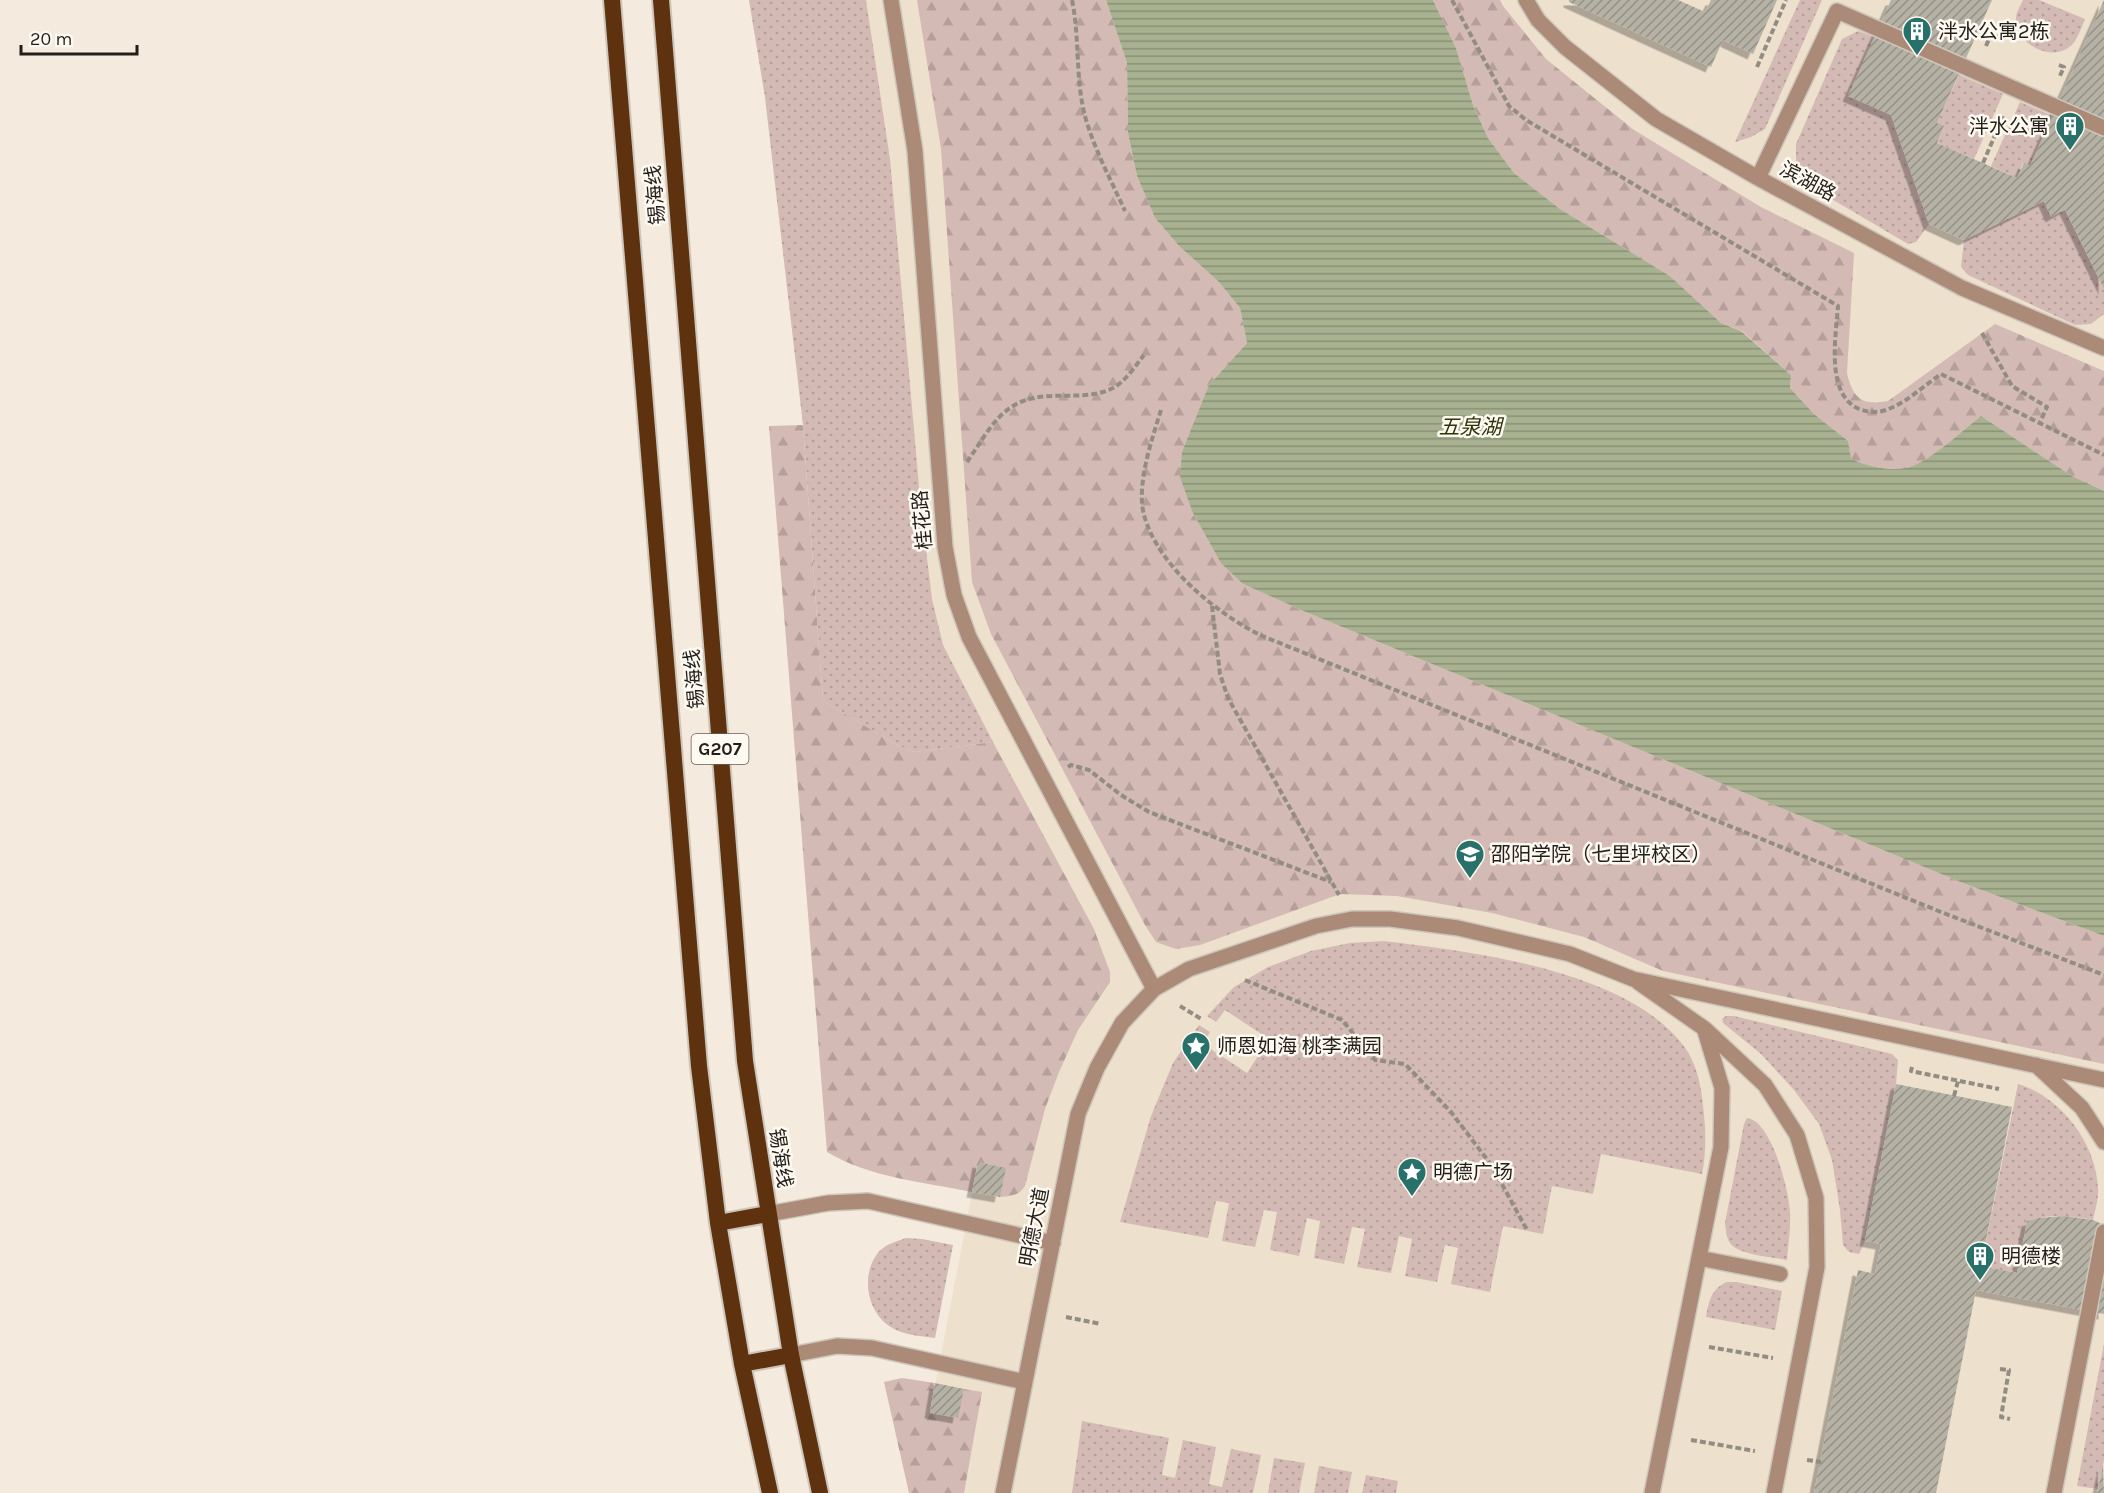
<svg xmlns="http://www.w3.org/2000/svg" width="2104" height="1493" font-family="Karla,'Noto Sans SC',sans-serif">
  <defs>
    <pattern id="grass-dots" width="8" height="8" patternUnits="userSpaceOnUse" patternTransform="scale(1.5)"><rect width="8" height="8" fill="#d4bab4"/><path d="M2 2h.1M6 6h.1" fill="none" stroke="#b69f9a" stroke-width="1.8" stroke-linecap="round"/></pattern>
    <pattern id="forest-firs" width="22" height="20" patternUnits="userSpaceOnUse" patternTransform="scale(1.5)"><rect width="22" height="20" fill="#d4bab4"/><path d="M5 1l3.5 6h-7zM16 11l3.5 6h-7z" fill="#b69f9a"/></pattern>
    <pattern id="water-rules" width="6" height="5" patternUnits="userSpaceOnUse" patternTransform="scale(1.5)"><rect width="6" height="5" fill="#a8b290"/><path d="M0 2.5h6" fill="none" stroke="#889075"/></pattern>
    <pattern id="building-hatch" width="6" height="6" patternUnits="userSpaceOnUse" patternTransform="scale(1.5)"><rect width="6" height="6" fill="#b5b2a5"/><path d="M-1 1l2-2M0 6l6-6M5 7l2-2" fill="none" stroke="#939086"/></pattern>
    <filter id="shadow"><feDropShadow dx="-5.5" dy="5.5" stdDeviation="0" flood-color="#0004"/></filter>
  </defs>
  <rect width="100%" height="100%" fill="#f4ebde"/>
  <path fill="#ede0cd" d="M749 0H2104V1493H924L930 1412 978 1162 848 1059 803 425 765 97Z"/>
  <path fill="url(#grass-dots)" d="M749 0H866L890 159 921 509 932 599 943 645 993 742 915 752 899 746 823 701 803 425 765 97Z
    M1800 0H1822L1765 129 1751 137 1735 142Z
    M2023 0H2039L2085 19C2082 26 2079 35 2075 41 2058 66 2014 46 2016 18 2016 12 2021 5 2023 0Z
    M1858 31 1875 37 1891 115 1929 224 1916 242 1908 244 1796 178V144L1842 39Z
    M1959 75 2003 94 1974 159 1937 143 1944 127 1937 123Z
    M2020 102 2053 116 2030 166 2023 163 2017 178 1991 166Z
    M2044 201 2051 216 2065 210 2104 289V314L2091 324 2075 325 1968 275 1961 267 1964 240Z
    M1384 941C1474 952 1630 970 1686 1049 1699 1069 1702 1092 1704 1115 1706 1134 1706 1155 1702 1174L1601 1154 1593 1194 1552 1186 1543 1234 1503 1226 1490 1292 1451 1284 1458 1248 1445 1245 1437 1282 1405 1276 1412 1239 1399 1236 1391 1273 1357 1267 1365 1229 1352 1227 1344 1264 1314 1258 1320 1221 1307 1218 1299 1256 1270 1250 1277 1212 1264 1210 1255 1247 1222 1241 1229 1203 1216 1201 1208 1238 1120 1222 1151 1116 1173 1063 1199 1025 1210 1032 1203 1044 1247 1073 1269 1039 1225 1010 1216 1022 1207 1016 1234 987 1268 967 1311 951 1350 943Z
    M1726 1016H1734L1892 1054 1898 1060 1896 1084 1865 1241 1859 1254 1849 1252 1843 1245 1840 1210 1832 1160 1819 1124 1794 1090 1761 1054 1723 1023 1722 1019Z
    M2018 1084C2061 1097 2096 1143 2098 1188 2099 1198 2095 1210 2093 1220 2070 1215 2049 1214 2027 1221L2017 1273 1981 1266Z
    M1747 1118C1772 1121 1789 1191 1790 1212 1791 1228 1788 1244 1787 1260 1773 1257 1738 1255 1730 1243 1726 1237 1726 1230 1725 1223L1744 1124Z
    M906 1238 922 1239 953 1245 935 1338C920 1336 902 1335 889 1326 867 1311 861 1276 877 1254 885 1244 895 1242 906 1238Z
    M1727 1282H1736L1782 1291 1775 1330 1706 1317C1709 1301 1711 1289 1727 1282Z
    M2104 1344V1460L2098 1489 2077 1486Z
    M1082 1421 1169 1438 1162 1475 1175 1478 1183 1440 1216 1447 1209 1484 1222 1487 1231 1449 1261 1455 1253 1493H1072Z
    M1274 1458 1305 1463 1299 1493H1268Z
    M1319 1466 1352 1472 1348 1493H1314Z
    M1366 1475 1398 1481 1396 1493H1362Z"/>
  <path fill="url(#forest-firs)" d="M917 0H1106L1127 63 1128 133 1137 176 1155 218 1179 246 1219 282 1240 308 1247 343 1209 385 1193 513 1221 562 1243 584 1301 610 1963 883 2104 936V1064L1663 971 1584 937 1492 913 1397 896 1340 894 1200 945 1176 949 1156 942 1145 925 991 634 972 582 941 149Z
    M1433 0H1500L1503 6 1546 59 1634 130 1761 207 1854 253 1847 373C1853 398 1861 406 1888 401L1995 324 2104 371V491L2072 476 1981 416C1964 429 1925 466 1905 468 1887 471 1867 466 1850 459L1848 441 1814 414 1790 388 1791 375 1742 331 1721 323 1670 276 1560 209 1514 173 1488 138 1473 105 1456 48Z
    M803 425 823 701 899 746 915 752 993 742 1094 929 1110 972V982L1078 1030 1059 1072 1045 1109 1025 1186C1018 1196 1012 1196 1000 1197L1005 1168 978 1162 972 1192C924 1182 870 1178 827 1152L769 426Z
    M902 1378 935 1383 930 1412 957 1418 964 1389 982 1392 964 1493H909L884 1382Z"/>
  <path fill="url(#water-rules)" d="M1106 0H1433L1456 48 1473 105 1488 138 1514 173 1560 209 1670 276 1721 323 1741 331 1791 375 1790 388 1814 414 1848 441 1851 459C1867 466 1887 471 1905 468 1925 466 1964 429 1981 416L2072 476 2104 491V936L1963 883 1301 610 1243 584 1221 563 1193 513 1180 477 1182 452 1209 385 1247 343 1240 308 1219 282 1179 246 1155 218 1137 176 1128 133 1127 63Z"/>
  <path fill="url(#building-hatch)" filter="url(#shadow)" d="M1569 0H1678L1705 12 1711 0H1777L1753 54 1723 40 1711 67 1569 2Z
    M1891 0H1992L1937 123 1944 126 1937 143 2017 178 2024 163 2030 166 2104 0V289L2065 209 2051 217 2044 201 1964 240 1929 224 1891 115 1848 96Z
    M1896 1084 2012 1107 1981 1266 2017 1273 2027 1221 2038 1218 2065 1216 2093 1220 2104 1225V1314L1976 1290 1936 1493H1814L1858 1270 1875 1274 1881 1244 1865 1241Z
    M978 1162 1006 1168 1000 1197 972 1192Z
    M935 1383 964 1389 958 1418 930 1413Z
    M2103 1465 2104 1493H2097L2098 1489Z"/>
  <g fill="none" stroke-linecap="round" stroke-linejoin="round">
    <g stroke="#cec6bb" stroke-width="18">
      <path id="service" d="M891 0 915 151 945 547 954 595 969 637 1154 989
        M1526 0 1538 20 1565 47 1656 119 1758 178 1962 288 2104 348
        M1758 178 1837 11 2104 128
        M1638 982 1705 1029 1765 1085 1797 1135 1816 1198 1817 1267 1774 1493
        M2036 1065 2082 1108 2104 1142
        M768 1214 828 1203 868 1201 1053 1243
        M1699 1258 1780 1274
        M791 1355 837 1346 872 1348 1025 1382
        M1003 1493 1078 1114 1097 1068 1122 1023 1154 989 1189 969 1316 926 1352 919H1390L1458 928 1570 954 1633 979 2104 1080
        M1652 1493 1721 1147 1722 1088 1705 1031
        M2054 1493 2104 1232"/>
    </g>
    <g stroke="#cec6bb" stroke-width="20">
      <path id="trunk" d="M612 0 699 1066 718 1223 742 1364 770 1493
        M661 0 745 1061 791 1355 820 1493
        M718 1223 768 1214
        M742 1364 791 1355"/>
    </g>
    <path stroke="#928c83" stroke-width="4" stroke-dasharray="6 3" stroke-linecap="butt" d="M1072 0C1080 38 1075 78 1085 116 1094 149 1111 180 1125 211
      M1452 0 1509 106 1526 120 1838 306C1836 336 1825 394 1859 409 1869 413 1881 413 1891 408 1908 401 1925 385 1941 374L2104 455
      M1986 46 1991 34 2003 40
      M2059 65 2064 67 2059 78
      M1757 67 1786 0
      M1983 163 2004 114
      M1982 333 2012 386 2047 407 2040 422
      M1161 410C1152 439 1136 485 1144 515 1158 566 1215 612 1260 635L1936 910 2104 975
      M967 462C980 444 992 420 1010 408 1041 386 1081 404 1113 388 1126 381 1135 366 1144 355
      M1212 606 1220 674 1228 698 1339 895
      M1068 767 1071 765 1089 770 1121 795 1149 812 1331 882
      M1245 980 1342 1020 1375 1060 1405 1064 1451 1112 1492 1166 1527 1230
      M1180 1006 1203 1020
      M1912 1067 1911 1071 1999 1089
      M1954 1096 1958 1081
      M1066 1317 1101 1324
      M1709 1347 1773 1358
      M2000 1369 2009 1370 2001 1417 2010 1419
      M1691 1440 1755 1451
      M1807 1460 1821 1462"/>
    <use href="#service" stroke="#ab8b77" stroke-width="15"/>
    <use href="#trunk" stroke="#5e320f" stroke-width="16"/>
  </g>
  <defs>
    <g id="building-pin" transform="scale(1.5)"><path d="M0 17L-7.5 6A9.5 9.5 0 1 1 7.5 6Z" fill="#28716a" stroke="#fef9f1"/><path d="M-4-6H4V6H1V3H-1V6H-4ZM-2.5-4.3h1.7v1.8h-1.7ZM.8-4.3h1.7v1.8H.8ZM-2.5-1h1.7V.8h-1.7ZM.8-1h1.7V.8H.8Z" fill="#fff"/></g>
    <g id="university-pin" transform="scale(1.5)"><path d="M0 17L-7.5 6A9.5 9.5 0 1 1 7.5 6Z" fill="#28716a" stroke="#fef9f1"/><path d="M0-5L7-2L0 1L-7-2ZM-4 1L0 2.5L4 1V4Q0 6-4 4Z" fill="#fff"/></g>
    <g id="sight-pin" transform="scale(1.5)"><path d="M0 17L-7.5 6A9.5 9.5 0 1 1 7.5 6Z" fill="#28716a" stroke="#fef9f1"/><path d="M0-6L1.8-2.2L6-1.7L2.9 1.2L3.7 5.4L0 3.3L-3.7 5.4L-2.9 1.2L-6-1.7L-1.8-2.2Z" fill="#fff"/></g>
  </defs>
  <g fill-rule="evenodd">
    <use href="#building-pin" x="1917" y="31"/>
    <use href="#building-pin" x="2070" y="126"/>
    <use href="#university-pin" x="1470" y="854"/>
    <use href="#sight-pin" x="1196" y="1046"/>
    <use href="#sight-pin" x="1412" y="1172"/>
    <use href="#building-pin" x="1980" y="1256"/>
  </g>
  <g text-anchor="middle" stroke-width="5" stroke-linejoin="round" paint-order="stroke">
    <rect fill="#fef9f1" stroke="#64605b" stroke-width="1.5" x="691.5" y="734" width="57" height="30" rx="4.5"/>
    <g font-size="18" font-weight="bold" fill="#221f1b">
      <text x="720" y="755">G207</text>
    </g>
    <g font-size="20" fill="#221f1b" stroke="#fef9f1" text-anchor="start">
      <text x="1938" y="38">泮水公寓2栋</text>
      <text x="2049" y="133" text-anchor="end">泮水公寓</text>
      <text x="1491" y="861">邵阳学院（七里坪校区）</text>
      <text x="1217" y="1053">师恩如海 桃李满园</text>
      <text x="1433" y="1179">明德广场</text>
      <text x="2001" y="1263">明德楼</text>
    </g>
    <g font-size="20" fill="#221f1b" stroke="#fef9f1">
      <text transform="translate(1808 181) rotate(28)" y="7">滨湖路</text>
      <text transform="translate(655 195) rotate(-95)" y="7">锡海线</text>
      <text transform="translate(922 520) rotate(-95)" y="7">桂花路</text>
      <text transform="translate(694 679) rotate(-95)" y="7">锡海线</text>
      <text transform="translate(781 1158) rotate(81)" y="7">锡海线</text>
      <text transform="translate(1034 1227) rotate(-79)" y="7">明德大道</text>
    </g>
    <g font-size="21" font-style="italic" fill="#2c350b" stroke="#fef9f1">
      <text x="1470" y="434">五泉湖</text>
    </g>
  </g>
  <path d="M21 45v9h116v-9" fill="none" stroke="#221f1b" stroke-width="3"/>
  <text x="30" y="45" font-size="18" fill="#221f1b" stroke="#fef9f1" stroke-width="4.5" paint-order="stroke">20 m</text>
</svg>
